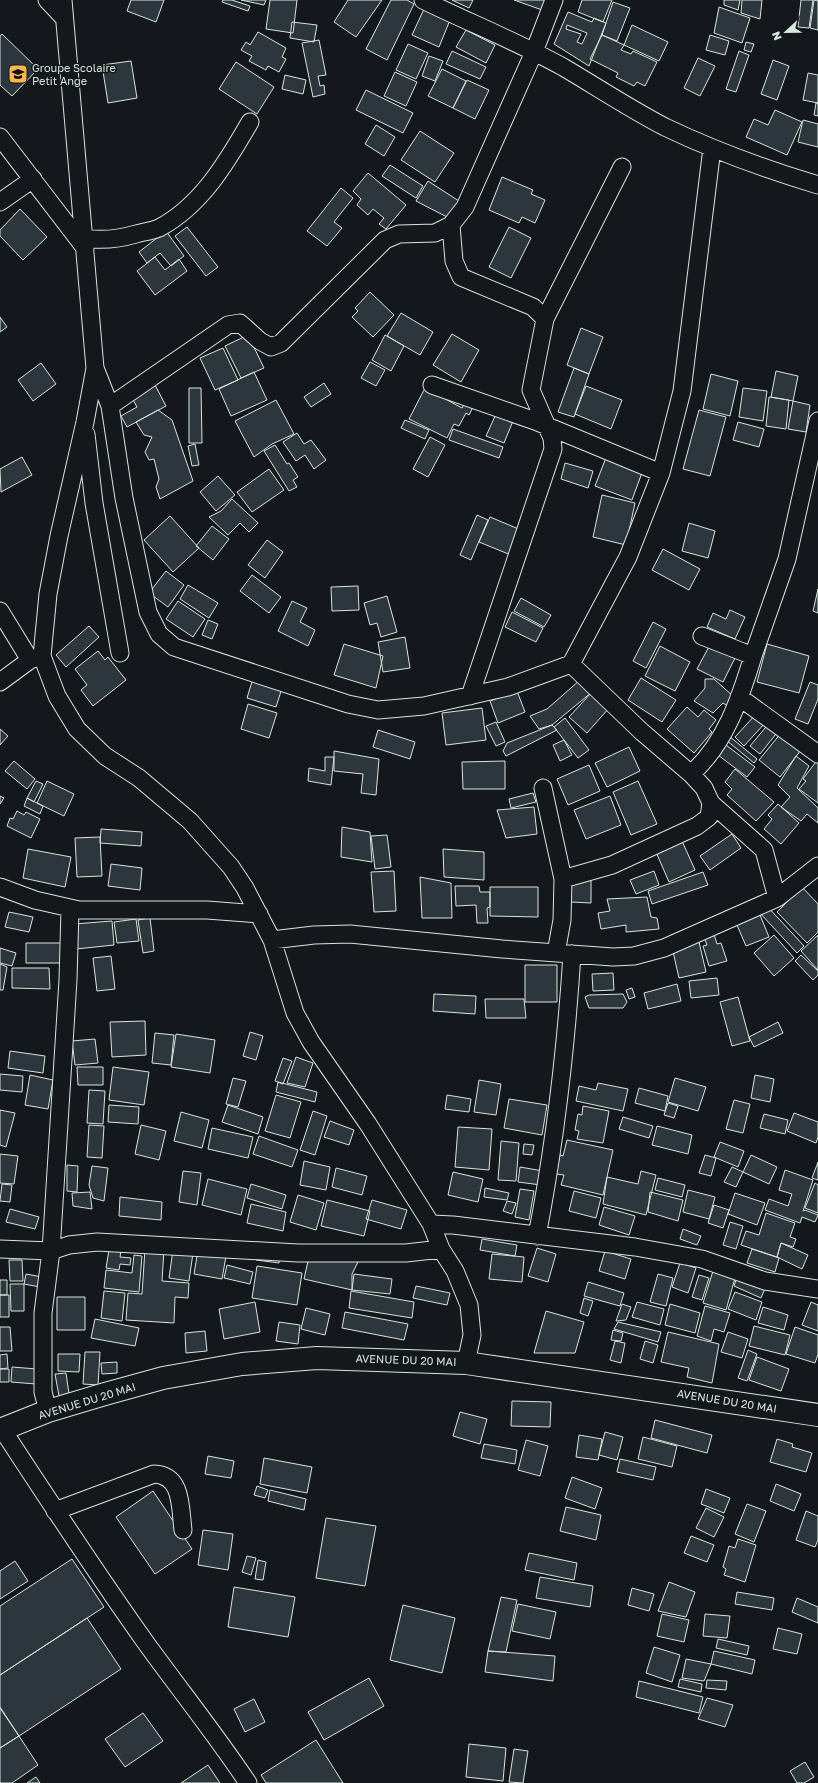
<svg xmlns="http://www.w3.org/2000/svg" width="818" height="1783" font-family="'Golos Text',sans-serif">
  <rect width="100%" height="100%" fill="#14181c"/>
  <path fill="#2c363c" stroke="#d8e6dc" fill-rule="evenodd" d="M131 0H164L156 22 127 11Z
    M223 0H232L250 6 248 11 222 2Z
    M241 0H266L264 5Z
    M270 0H297L293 33 266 29Z
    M348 0H382L356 37 334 22Z
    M391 0H407L414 4 387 60 366 49Z
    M452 0H473L469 8Z
    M514 0H549L545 11Z
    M582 0H612L603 22 578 12Z
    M724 0H740L738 10 724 5Z
    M742 0H762L760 19 741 13Z
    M801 0H813L809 28 798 27Z
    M814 0 818 1V30L810 28Z
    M613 2 630 8 617 41 602 35Z
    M719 7 750 18 742 43 714 33Z
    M424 9 450 20 439 47 412 35Z
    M568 12 592 22 594 18 606 23 589 66 554 44ZM567 25 587 33 582 44 577 42 581 34 566 29Z
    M292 22 317 25 314 42 290 38Z
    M632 25 668 42 659 61 624 45Z
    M466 30 495 45 486 63 456 47Z
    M258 32 286 48 282 57 286 59 279 72 268 66 266 70 249 61 252 56 241 50 246 42 250 45Z
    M2 34 38 69 12 96 0 85V36Z
    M602 35 624 45 621 50 631 54 633 51 657 62 645 86 637 82 634 86 616 77 618 73 590 59Z
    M710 35 729 41 725 55 706 50Z
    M319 40 326 75 318 76 320 86 324 85 325 94 313 97 302 43Z
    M746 42 754 44 751 52 744 50Z
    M408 44 428 53 416 79 396 70Z
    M452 51 486 67 480 79 446 64Z
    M739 51 749 55 736 92 726 89Z
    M429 56 443 61 435 81 422 76Z
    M698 58 715 66 700 96 684 88Z
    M773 60 789 66 777 100 761 94Z
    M131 61 137 98 108 103 102 65Z
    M236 62 274 87 257 114 219 89Z
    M442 69 466 81 453 108 428 96Z
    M395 72 417 82 406 106 384 96Z
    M808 73 818 75V103L803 100Z
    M285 75 306 80 303 94 282 89Z
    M467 80 489 90 475 119 453 108Z
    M366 90 413 113 403 133 356 110Z
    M816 103H818V116L814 115Z
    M775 110 802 122 787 155 746 137 754 119 768 125Z
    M803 120 818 124V147L798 142Z
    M376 125 395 137 384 156 365 144Z
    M420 131 454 153 435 182 401 160Z
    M390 165 423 186 416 198 382 176Z
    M368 173 406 205 386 229 379 224 384 218 373 209 368 215 357 205 361 199 353 191Z
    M502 177 533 190 531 194 545 200 535 223 522 217 519 223 489 210Z
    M428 181 462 203 447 217 416 201Z
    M341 188 353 198 334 222 342 228 327 246 307 231Z
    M20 209 47 237 23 260 0 236V230Z
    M187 227 218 267 206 276 175 236Z
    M509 227 531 238 511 278 489 267Z
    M166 231 184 256 171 266 160 253 147 263 139 252Z
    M155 257 165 270 179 259 187 271 155 295 137 271Z
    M370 292 394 315 373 337 352 317 358 311 355 308Z
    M401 313 433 332 420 355 387 336Z
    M0 317 7 327 0 332Z
    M581 328 603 337 589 374 567 365Z
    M452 334 479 350 461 382 433 365Z
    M248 335 264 368 241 378 225 346Z
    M385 335 404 346 391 371 372 360Z
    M223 348 238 380 215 390 200 358Z
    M370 362 385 370 376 386 361 378Z
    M41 363 56 384 33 401 18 380Z
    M574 368 589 374 574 417 558 412Z
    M776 371 798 376 793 401 771 397Z
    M254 372 267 400 231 416 219 389Z
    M711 374 738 381 730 416 703 409Z
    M154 383 166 406 127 427 121 416 137 407 131 396Z
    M324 383 331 394 311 407 304 397Z
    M586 386 622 400 611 429 575 414Z
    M189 388H201L202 443H189Z
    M425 388 462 408 466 401 474 405 469 415 466 413 459 426 454 424 447 438 409 419Z
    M743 388 767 391 763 421 739 417Z
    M769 397 789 400 786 429 766 426Z
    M276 400 294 434 272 444 254 457 235 421Z
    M793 401 810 405 806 432 788 429Z
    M158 410 172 420 193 481 160 499 156 487 159 479 154 459 149 460 145 452 152 437 144 435 136 422Z
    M699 410 726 417 710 476 683 469Z
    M496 414 513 421 504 443 486 436Z
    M405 420 429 430 425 439 401 428Z
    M738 422 764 429 759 447 733 440Z
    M453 429 503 447 499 458 449 440Z
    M297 433 304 444 311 440 326 460 314 469 305 455 296 461 283 442Z
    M430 437 445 445 428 477 413 469Z
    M195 444 199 465 192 466 188 446Z
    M275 445 287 464 289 463 298 477 293 480 297 487 289 491 264 451Z
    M607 455 643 470 632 500 595 486Z
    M22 457 32 475 1 492 0 469Z
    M565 463 593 471 588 488 561 479Z
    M269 469 284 490 252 512 237 492Z
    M218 476 235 495 216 511 200 492Z
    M602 495 635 503 626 545 593 537Z
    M232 499 258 523 249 532 240 523 228 535 209 517 221 511Z
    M477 515 488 520 471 560 460 555Z
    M170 516 199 548 173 572 144 540Z
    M490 517 521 530 511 555 479 542Z
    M689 523 715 531 708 558 682 551Z
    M212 526 229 539 213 560 196 546Z
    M267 540 283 552 265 578 248 565Z
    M663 549 700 569 689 590 652 570Z
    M166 571 184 585 168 607 149 593Z
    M252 575 281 597 269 613 240 591Z
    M188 585 218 603 209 618 180 599Z
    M358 586 359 610 332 611 331 587Z
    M818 589V613L813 611Z
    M387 596 397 632 381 637 377 623 370 625 364 603Z
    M521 598 551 615 544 627 514 611Z
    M178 601 205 619 193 637 166 619Z
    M292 601 307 608 300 622 315 630 308 646 278 631Z
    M730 610 745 617 735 639 707 627 713 613 726 619Z
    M512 612 543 628 536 642 505 627Z
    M208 620 218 624 212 639 202 635Z
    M653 622 666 629 646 668 633 661Z
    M89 626 99 637 66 667 56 655Z
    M405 637 410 668 383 672 378 642Z
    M712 641 737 654 723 682 697 669Z
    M344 644 383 656 376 688 334 675Z
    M767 644 809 656 799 693 757 682Z
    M660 646 690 662 675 691 645 676Z
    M98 651 105 660 108 657 126 680 93 706 81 690 87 685 75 669Z
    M254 675 283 685 276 707 247 698Z
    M641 678 676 700 662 722 628 700Z
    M705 679H714L734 697 729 707 723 703 713 713 694 701 705 688Z
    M580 680 592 692 552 725 539 729 530 716 547 709Z
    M810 682 818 685V699L808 724 795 719Z
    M517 691 525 712 498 723 490 701Z
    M592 692 609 708 587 733 569 717Z
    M248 704 277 713 269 738 241 729Z
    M687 707 698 717 704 710 716 720 709 729 712 732 694 753 667 729Z
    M482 708 486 740 446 745 442 713Z
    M757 713 766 722 744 746 735 737Z
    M565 718 589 750 578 758 554 727Z
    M771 721 780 729 760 754 750 746Z
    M496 722 505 742 496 746 486 726Z
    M552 725 557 730 506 756 503 751 507 743Z
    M0 729 8 736 0 745Z
    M378 730 415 742 410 759 373 747Z
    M781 733 801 750 780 777 759 760Z
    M729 736 757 759 754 763 726 740Z
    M564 740 572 755 560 761 553 745Z
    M722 742 755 767 747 777 714 752Z
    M629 747 640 771 607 787 595 763Z
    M334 751 379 759 376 795 361 793 363 774 334 771Z
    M796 756 809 766 797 788 818 808V823L807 814 801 821 781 807 790 797 778 785Z
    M325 757H334L331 785 308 781 309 768 325 771Z
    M818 759V803L799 789 806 781 803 779Z
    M14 761 35 779 27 789 5 771Z
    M505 761V789H463L462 762Z
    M589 765 600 791 568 805 557 779Z
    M735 769 774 802 756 821 727 795 732 789 725 782Z
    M36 781 43 784 34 802 27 798Z
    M47 781 74 794 64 816 37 803Z
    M638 781 657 824 631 835 613 792Z
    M533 793 536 802 511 808 509 799Z
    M0 796 4 798 0 804Z
    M610 796 621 825 586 839 574 810Z
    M27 798 43 806 40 814 24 806Z
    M778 804 799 823 781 844 764 829 772 819 768 815Z
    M534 807 537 834 506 838 497 810Z
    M17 811 24 815 26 812 40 819 31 838 7 826 10 818 13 819Z
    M342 827 370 832 372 862 341 857Z
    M101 829 142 832 141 846 100 843Z
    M732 834 741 848 710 870 700 856Z
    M387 835 391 867 375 869 371 836Z
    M100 837 102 876 77 877 75 838Z
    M682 841 695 870 669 882 656 852Z
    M28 849 71 857 65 887 23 878Z
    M443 849 484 852V880L444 877Z
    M111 864 142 868 140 890 108 886Z
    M394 871 396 911 374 912 371 872Z
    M654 871 659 885 636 894 630 880Z
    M703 872 708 885 652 904 648 891Z
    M420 877 451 883 452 918H422Z
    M572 878H591V903L571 902Z
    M455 886H479L480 892H490V907L487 908 488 923H477L476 905 456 906Z
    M490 887H538V917L490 916Z
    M802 887 818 904V932L807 943 777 912Z
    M647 897 651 917 657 918 659 929 626 932V925L601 929 598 913 610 911 607 899Z
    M766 905 804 946 797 953 759 912Z
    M9 912 33 917 29 932 5 927Z
    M760 915 769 937 746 946 737 925Z
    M150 918 154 951 143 953 138 920Z
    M136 919 139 941 117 943 114 922Z
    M112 921 114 945 76 949 74 924Z
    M714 934 717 944 721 943 727 961 709 966 703 946 707 945 704 937Z
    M774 935 794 958 774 976 754 953Z
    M818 935V970L801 951Z
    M699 942 706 972 679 978 672 947Z
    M26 943H65L64 963H26Z
    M0 948 16 953 12 966 0 963Z
    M801 955 818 971V975L813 980 795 961Z
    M111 956 115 989 97 991 93 958Z
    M0 964 7 967 3 990H0Z
    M525 965H557V1002H525Z
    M12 968H49L50 989 12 988Z
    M613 973 614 990 593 991 592 974Z
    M717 978 719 995 691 998 689 981Z
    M677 984 681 1001 648 1009 644 993Z
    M632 988 635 997 629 999 626 990Z
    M434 994 476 996 475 1014 433 1011Z
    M623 994 627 1002 623 1008H589L585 997 589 995Z
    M738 997 750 1041 732 1046 720 1002Z
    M485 999H524L526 1018H486Z
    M145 1021 146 1055 112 1057 110 1022Z
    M778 1022 783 1033 754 1047 749 1037Z
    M250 1032 263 1036 256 1060 243 1056Z
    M155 1033 174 1035 171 1065 152 1063Z
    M176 1034 215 1040 210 1073 171 1067Z
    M95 1039 98 1063 75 1065 72 1041Z
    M10 1051 45 1056 43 1073 8 1068Z
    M296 1057 313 1063 305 1087 287 1083Z
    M283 1058 292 1061 283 1084 275 1081Z
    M77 1067H103V1085H78Z
    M113 1067 149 1072 144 1105 109 1100Z
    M0 1074 23 1076 22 1092 0 1090Z
    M30 1075 53 1080 48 1109 25 1105Z
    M755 1075 774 1079 770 1102 751 1098Z
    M233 1078 246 1081 238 1107 226 1104Z
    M675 1078 706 1087 698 1111 668 1102Z
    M479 1080 501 1084 496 1115 474 1112Z
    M278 1082 317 1092 315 1102 276 1092Z
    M598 1083 628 1089 623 1111 576 1101 579 1086 596 1090Z
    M639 1088 668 1096 665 1111 635 1103Z
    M89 1090 105 1091 103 1124 87 1123Z
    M276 1095 301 1102 290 1138 265 1131Z
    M447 1095 471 1099 469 1112 445 1109Z
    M509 1099 547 1105 542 1135 504 1128Z
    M734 1100 750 1104 743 1133 726 1129Z
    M668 1103 678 1106 674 1118 664 1115Z
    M109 1105 139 1107 138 1124 108 1122Z
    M228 1105 263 1117 258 1134 222 1122Z
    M583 1106 609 1111 603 1143 577 1139 579 1131 575 1130 578 1114 582 1115Z
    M0 1110 15 1113 6 1147 0 1145Z
    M313 1111 327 1116 315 1155 300 1150Z
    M181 1112 209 1120 202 1148 174 1141Z
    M794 1113 818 1122V1137L816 1143 787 1131Z
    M764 1114 788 1120 785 1134 760 1128Z
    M623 1117 653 1126 649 1138 619 1129Z
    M330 1121 354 1130 349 1145 324 1137Z
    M89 1125 104 1126 102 1158 87 1157Z
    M141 1125 166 1131 159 1160 135 1154Z
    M657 1126 692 1135 688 1154 652 1145Z
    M458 1127 492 1129 489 1170 455 1167Z
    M212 1128 253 1137 248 1158 208 1149Z
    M259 1136 298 1150 292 1167 253 1154Z
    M567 1140 613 1150 603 1195 561 1185 564 1175 556 1174 560 1155 563 1156Z
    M501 1141 519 1143 516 1181 498 1180Z
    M720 1142 744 1151 738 1167 714 1157Z
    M524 1144 534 1145 532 1155 523 1154Z
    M0 1154 18 1156 14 1184 0 1183Z
    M705 1155 716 1158 711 1176 699 1173Z
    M751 1155 777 1167 769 1184 743 1172Z
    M304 1161 330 1167 326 1190 300 1185Z
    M818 1162V1180L812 1178Z
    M67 1165 78 1166 77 1192 67 1191Z
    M92 1166 108 1168 104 1201 93 1198 89 1185Z
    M520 1167 543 1171 541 1185 518 1182Z
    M732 1167 743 1172 736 1187 724 1182Z
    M336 1168 367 1176 362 1195 332 1187Z
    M785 1170 813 1180 803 1211 805 1210 818 1215 815 1222 802 1217 800 1223 765 1210 769 1199 788 1206 792 1194 779 1190Z
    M183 1171 201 1173 197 1205 179 1202Z
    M641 1171 656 1175 646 1215 603 1204 607 1177 638 1184Z
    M453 1172 483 1179 478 1202 448 1195Z
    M658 1178 685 1185 682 1197 655 1190Z
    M208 1179 247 1189 241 1215 202 1205Z
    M815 1183 818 1185V1213L805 1208Z
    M2 1184 12 1185 10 1202 0 1201Z
    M251 1184 286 1195 282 1209 247 1198Z
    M485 1188 509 1193 507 1200 484 1197Z
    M520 1189 534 1191 529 1220 515 1217Z
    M688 1190 715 1197 709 1219 683 1212Z
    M574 1191 601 1198 596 1218 569 1211Z
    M90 1192 92 1209 73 1206 72 1193Z
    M650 1192 683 1200 678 1221 648 1212Z
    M735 1193 765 1203 757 1225 728 1214Z
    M298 1195 324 1203 316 1230 290 1222Z
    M120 1197 162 1202 161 1220 119 1216Z
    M327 1200 370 1211 364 1236 321 1226Z
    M372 1200 407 1210 401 1229 366 1219Z
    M507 1201 516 1203 512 1214 503 1211Z
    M251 1204 286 1212 283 1231 247 1223Z
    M714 1205 729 1210 723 1228 708 1223Z
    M604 1207 635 1216 629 1235 599 1225Z
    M10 1209 39 1217 35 1229 6 1222Z
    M766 1213 795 1223 790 1237 796 1239 793 1247 781 1243 777 1257 741 1245 746 1231 759 1235Z
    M730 1222 743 1226 736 1249 723 1245Z
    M683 1229 701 1236 697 1245 680 1239Z
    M482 1239 517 1245 515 1256 480 1250Z
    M781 1243 808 1255 802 1269 777 1257Z
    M537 1248 556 1254 548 1282 528 1276Z
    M145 1249 164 1250 162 1281 189 1283 188 1298 175 1297 174 1323 126 1320 128 1293 142 1294Z
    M752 1249 779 1258 775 1272 747 1263Z
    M109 1250 121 1251 120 1257 131 1258 130 1265 120 1264 119 1270 106 1268Z
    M173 1250 193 1253 189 1281 169 1278Z
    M198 1250 226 1256 222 1279 194 1274Z
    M257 1250 280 1253 279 1263 256 1260Z
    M605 1251 631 1259 625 1279 599 1271Z
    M310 1252 358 1262 352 1274V1290L304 1279Z
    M492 1254 524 1257 522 1282 489 1279Z
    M134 1255 142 1256 139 1292 104 1288 106 1270 132 1273Z
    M9 1260H22L23 1281H10Z
    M680 1263 696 1268 688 1293 672 1287Z
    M227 1265 253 1272 250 1284 224 1278Z
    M257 1266 302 1273 297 1305 252 1298Z
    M713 1271 735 1278 726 1310 703 1303Z
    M26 1274 42 1277 40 1287 24 1284Z
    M354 1274 392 1279 390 1294 352 1290Z
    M658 1274 673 1278 666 1306 650 1302Z
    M738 1274 766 1286 761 1298 734 1286Z
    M699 1275 709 1278 702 1300 692 1297Z
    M0 1280H7V1295H0Z
    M588 1282 624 1293 620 1306 584 1296Z
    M10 1284H24V1311H11Z
    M416 1286 450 1293 447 1305 413 1298Z
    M104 1291 125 1293 122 1321 101 1318Z
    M351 1291 414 1302 412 1318 349 1308Z
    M735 1292 762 1302 756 1320 728 1309Z
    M0 1295H9V1317H0Z
    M57 1297H85V1330H57Z
    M584 1298 593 1301 588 1316 580 1313Z
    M255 1302 260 1332 224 1339 219 1309Z
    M637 1302 664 1309 660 1325 632 1317Z
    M811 1302 818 1305V1331L802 1325Z
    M622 1304 631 1307 626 1320 616 1321Z
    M670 1304 700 1313 695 1333 665 1325Z
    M705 1306 730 1313 724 1332 714 1329 711 1341 697 1336Z
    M763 1307 788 1315 784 1330 758 1323Z
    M306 1308 330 1314 325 1335 301 1329Z
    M546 1311 584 1322 575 1353H534Z
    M345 1312 408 1324 404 1340 342 1328Z
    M95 1319 139 1328 135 1346 91 1338Z
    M279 1322 300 1325 298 1344 276 1341Z
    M618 1322 661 1332 658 1342 614 1329Z
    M754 1326 790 1335 785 1355 749 1346Z
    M0 1327H10L12 1351H0Z
    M795 1327 818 1335V1354L815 1363 786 1354Z
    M613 1330 623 1333 621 1341 611 1340Z
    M205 1331 207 1351 186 1353 185 1333Z
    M668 1332 719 1344 712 1383 687 1377 689 1368 661 1362Z
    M728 1332 748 1339 742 1358 721 1352Z
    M615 1341 625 1343 621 1363 610 1360Z
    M645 1341 658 1345 653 1363 640 1359Z
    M748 1350 757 1354 747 1381 738 1378Z
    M85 1352H100L98 1385 83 1384Z
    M7 1354 8 1368 0 1369V1355Z
    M58 1354H80L79 1372 58 1371Z
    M757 1357 789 1369 781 1391 749 1380Z
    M117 1362V1373L102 1374 101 1363Z
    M12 1367 37 1369 36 1384 11 1382Z
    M0 1369H9V1382H0Z
    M66 1373 69 1394 59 1396 55 1374Z
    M512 1401 551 1402 550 1427 511 1426Z
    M460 1412 487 1419 480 1444 453 1436Z
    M655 1420 712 1435 707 1453 651 1438Z
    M605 1432 623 1437 617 1460 599 1455Z
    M579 1435 602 1439 598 1460 576 1457Z
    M643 1437 677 1446 672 1467 638 1459Z
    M777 1439 793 1444 792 1447 812 1453 806 1472 770 1462Z
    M526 1440 548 1446 540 1476 518 1470Z
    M484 1444 517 1450 515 1464 481 1458Z
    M208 1456 234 1461 231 1478 205 1474Z
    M264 1458 312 1467 307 1493 260 1484Z
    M620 1459 656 1467 653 1480 617 1472Z
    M572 1477 602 1488 595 1509 565 1498Z
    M776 1484 801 1494 794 1511 770 1501Z
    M257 1486 268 1490 265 1498 254 1495Z
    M706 1489 730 1498 724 1513 701 1504Z
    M270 1490 306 1499 304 1510 268 1501Z
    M153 1491 192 1549 155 1574 116 1517Z
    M747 1504 766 1511 754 1542 735 1534Z
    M566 1507 601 1515 596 1540 560 1531Z
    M706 1508 724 1517 714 1537 696 1528Z
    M806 1511 818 1516V1540L815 1547 796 1540Z
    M326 1518 376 1526 365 1586 316 1578Z
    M203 1530 233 1534 228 1570 198 1565Z
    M691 1536 714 1545 707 1562 684 1553Z
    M738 1539 756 1545 745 1582 724 1575 726 1569 723 1567 729 1546 735 1548Z
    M529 1553 577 1563 574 1580 525 1570Z
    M247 1556 256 1558 251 1575 242 1572Z
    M72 1559 104 1607 0 1675V1606Z
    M258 1560 266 1562 263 1580 255 1579Z
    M15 1561 28 1581 0 1599V1571Z
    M540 1577 593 1586 590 1607 536 1598Z
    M669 1582 695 1592 686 1617 658 1611Z
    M234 1587 295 1597 288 1637 228 1627Z
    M632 1588 654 1594 649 1611 628 1605Z
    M737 1592 774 1598 772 1610 735 1604Z
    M501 1597 517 1600 506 1652 488 1651Z
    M797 1598 818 1607V1623L792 1612Z
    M518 1604 556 1612 550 1639 512 1631Z
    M403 1605 455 1618 442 1673 390 1660Z
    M662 1614 689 1620 684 1642 657 1636Z
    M705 1614 730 1616 727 1638 703 1636Z
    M87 1618 121 1669 19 1736 0 1707V1675Z
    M778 1628 802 1634 797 1654 773 1649Z
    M718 1639 749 1646 747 1655 716 1648Z
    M654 1647 680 1655 672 1682 646 1673Z
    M488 1651 555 1656 553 1681 485 1672Z
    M714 1651 755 1660 752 1674 711 1664Z
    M686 1659 711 1664 704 1681 682 1678Z
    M369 1678 384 1706 324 1740 308 1712Z
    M680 1679 702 1684 701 1692 678 1687Z
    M707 1680 727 1681 726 1690 706 1688Z
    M639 1681 703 1697 699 1713 636 1697Z
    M707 1698 733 1705 725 1727 698 1719Z
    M254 1699 265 1722 245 1732 234 1709Z
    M0 1708 19 1736 0 1748Z
    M143 1713 163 1741 125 1767 105 1739Z
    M19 1736 38 1765 12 1783H0V1748Z
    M316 1740 343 1783H266L261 1775Z
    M469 1744 506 1748 503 1781 466 1777Z
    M514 1749 528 1751 523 1783 509 1782Z
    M805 1762 814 1777 804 1783H797L790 1771Z
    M208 1765 220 1783H181Z
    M36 1777 40 1783H27Z"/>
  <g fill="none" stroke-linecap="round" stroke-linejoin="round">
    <g stroke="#d8e6dc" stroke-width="19">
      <path id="minor" d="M47 0 63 17
        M63 0 95 368 85 422 59 536 48 594 42 656 57 696 77 729 105 756 139 778 190 821 231 867 245 888 272 940 295 1013 311 1042 368 1124 431 1224 441 1249 455 1271 469 1305 472 1335 466 1363
        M423 0C470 23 518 42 563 67 597 87 630 109 665 127 715 151 765 169 818 185
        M0 137 85 248
        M0 202 33 179
        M451 225 454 261 461 277 533 307 545 319 531 390 552 438 553 449 470 696
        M84 238C102 241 119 239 136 234 143 232 152 231 159 228 201 206 227 162 250 122
        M545 319 622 167
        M95 368 110 406 228 325 240 323 260 341 271 347 281 343 385 240 399 234 435 233 451 225 465 207 534 52 554 0
        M432 385 535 421 661 473
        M110 406 124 498 148 612 159 634 174 647 348 704 378 710 424 706 508 687 571 664 628 557 661 473 682 391 712 148
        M86 434 94 503 120 653
        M0 611 30 660 42 656
        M753 656 787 559 818 421
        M571 664 642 732 691 774 704 788 711 803 764 850 777 898
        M0 682 30 660
        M739 697 818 754
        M691 774C725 744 740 699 753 656L702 636
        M543 788 563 879 562 920 556 953
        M563 879 612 865 697 826 709 817 711 803
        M0 887 35 900 79 910H207L259 914
        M272 940 314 935 350 934 502 949 613 957 634 956 664 948 777 898 818 866
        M431 1224 453 1225 635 1247 702 1259 765 1281 818 1289
        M537 1236C555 1143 566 1049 572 954
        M0 1249 51 1251 69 1245 97 1242 298 1253H406L441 1249
        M48 1411 43 1392V1313L51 1251 68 980 70 909
        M2 1429C49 1501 96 1573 146 1643 180 1690 216 1735 248 1783
        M55 1511 154 1474C183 1475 180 1508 183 1530"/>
    </g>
    <g stroke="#d8e6dc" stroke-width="24">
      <path id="major" d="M0 1430 48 1411 105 1394 163 1378 242 1364 317 1358 466 1363 818 1415"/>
    </g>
    <use href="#minor" stroke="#14181c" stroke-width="17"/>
    <use href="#major" stroke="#14181c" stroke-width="22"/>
  </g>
  <defs>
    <g id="school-square" transform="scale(1)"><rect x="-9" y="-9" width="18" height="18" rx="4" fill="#ffb74d" stroke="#14181c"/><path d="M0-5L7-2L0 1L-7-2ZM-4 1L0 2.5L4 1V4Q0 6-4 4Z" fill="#111"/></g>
  </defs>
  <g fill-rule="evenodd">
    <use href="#school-square" x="18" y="74"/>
  </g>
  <g text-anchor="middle" stroke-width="3" stroke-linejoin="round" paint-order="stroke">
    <g font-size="11" fill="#d8e6dc" stroke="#14181c" text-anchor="start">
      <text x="32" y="72">Groupe Scolaire<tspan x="32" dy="13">Petit Ange</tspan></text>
    </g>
    <g font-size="11" fill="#d8e6dc" stroke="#14181c">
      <text transform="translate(406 1360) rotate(2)" y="4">AVENUE DU 20 MAI</text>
      <text transform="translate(87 1401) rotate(-17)" y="4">AVENUE DU 20 MAI</text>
      <text transform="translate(727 1401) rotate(9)" y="4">AVENUE DU 20 MAI</text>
    </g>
  </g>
  <g transform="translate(786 32) rotate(248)" stroke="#14181c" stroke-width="3" paint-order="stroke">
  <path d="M0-3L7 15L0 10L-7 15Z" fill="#d8e6dc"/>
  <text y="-6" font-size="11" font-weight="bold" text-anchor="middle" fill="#d8e6dc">N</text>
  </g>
</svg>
